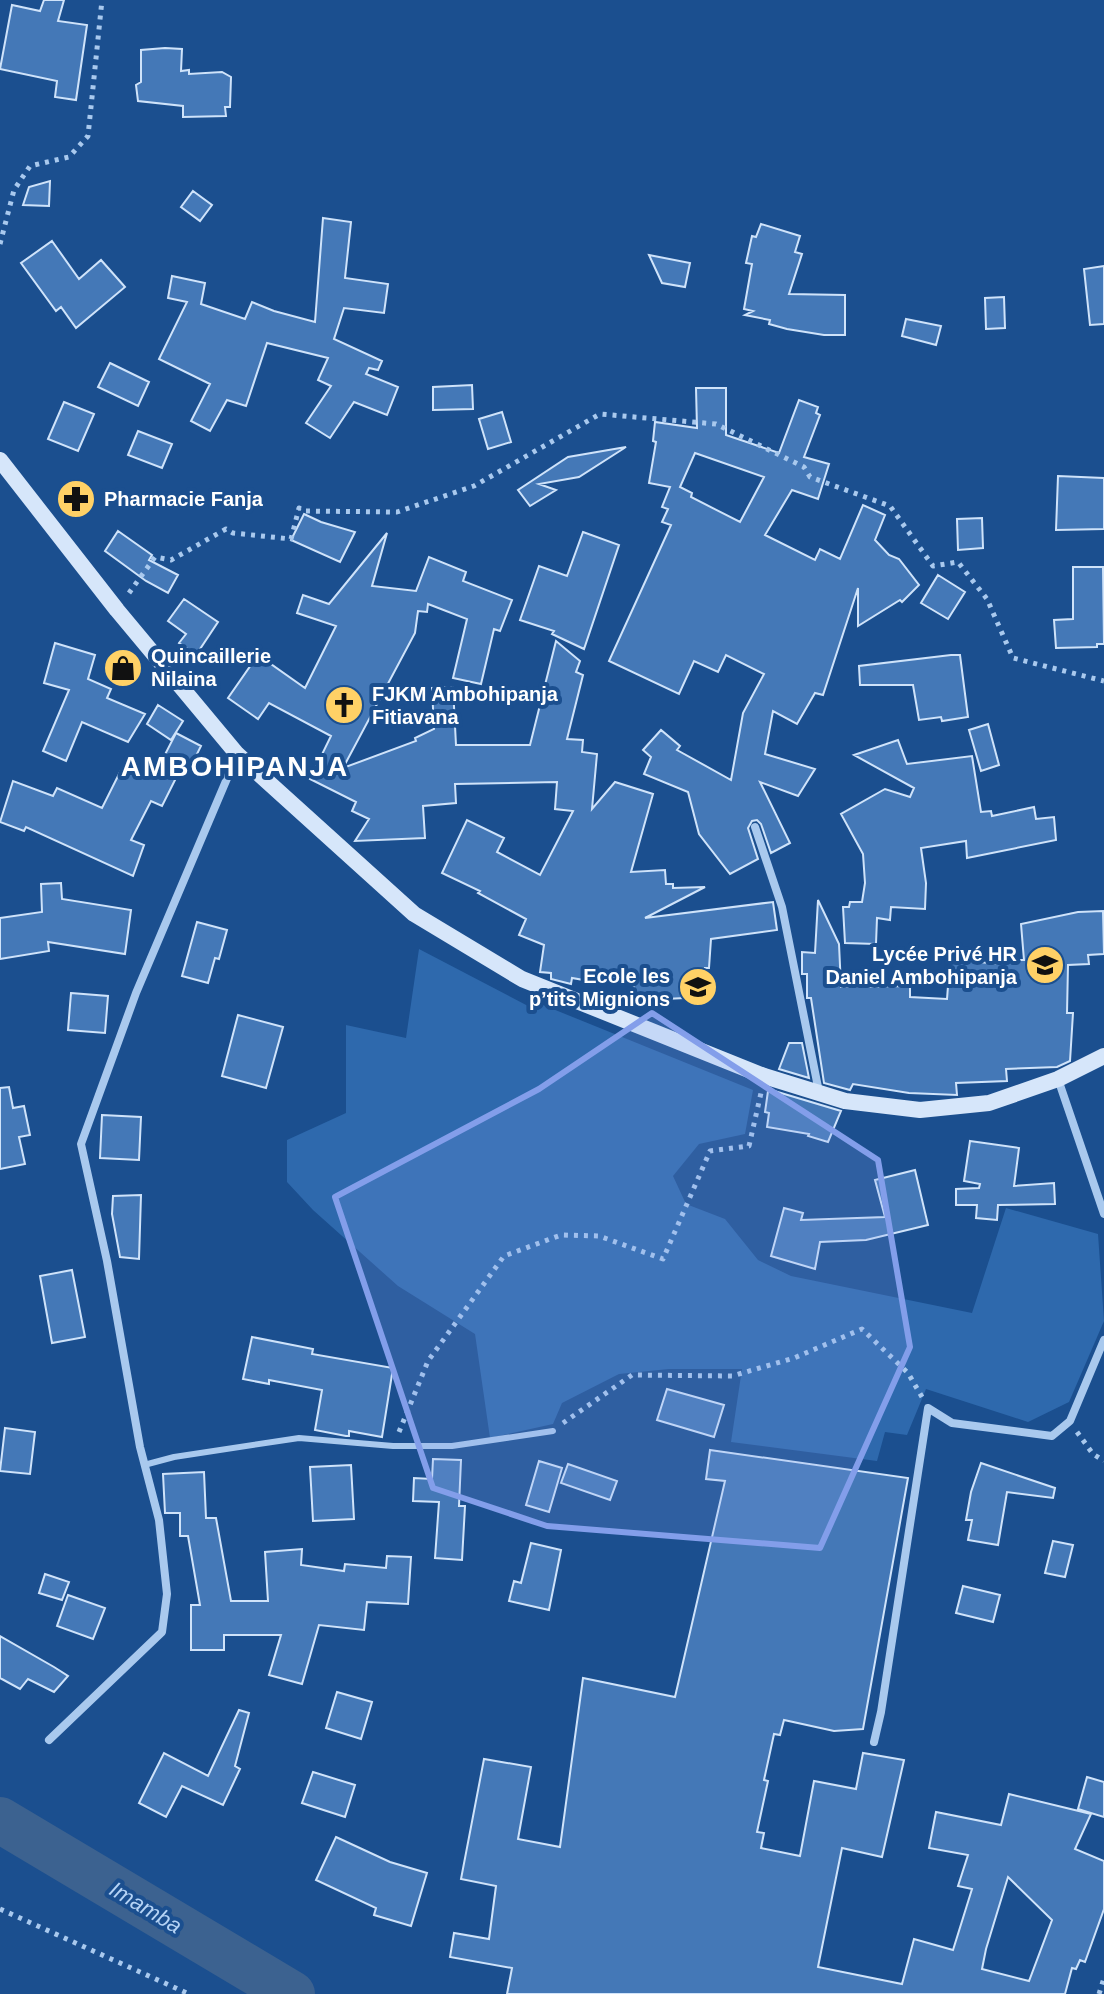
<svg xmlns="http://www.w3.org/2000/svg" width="1104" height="1994" font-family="Helvetica,sans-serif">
  <rect width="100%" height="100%" fill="#1b4f8f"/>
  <path fill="#2e69ad" d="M419 949 528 1006 543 1005 753 1090 745 1134 699 1144 673 1176 686 1204 725 1219 758 1260 791 1276 972 1313 1006 1208 1098 1234 1104 1321 1069 1402 1028 1422 926 1389 907 1435 885 1432 877 1461 731 1442 742 1369H669L619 1374 562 1403 553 1424 490 1438 475 1334 398 1286 313 1210 287 1182V1140L346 1113V1025L406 1038Z"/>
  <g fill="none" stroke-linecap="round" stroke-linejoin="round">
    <path stroke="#3c6290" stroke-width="46" d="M0 1820 292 1994"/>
  </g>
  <path fill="#4478b7" stroke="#cfe3fa" stroke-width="2" fill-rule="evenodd" d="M44 0H64L58 21 87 25 76 100 55 97 57 81 0 69 12 5 40 11Z
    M165 48 182 49 181 71 189 70V74L222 72 231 77 230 107H225L226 116 183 117V106L138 101 136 85 141 82V50Z
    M50 181 49 206 23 205 29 187Z
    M193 191 212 205 200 221 181 207Z
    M323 218 351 222 345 278 388 284 384 313 344 308 334 339 382 361 378 370 369 368 366 374 398 387 387 415 354 402 330 438 306 423 331 386 318 380 328 358 267 343 246 406 227 400 210 431 191 421 210 384 159 359 187 302 168 298 172 276 205 283 201 304 245 319 252 302 274 311 315 322Z
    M761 224 800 236 795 252 802 254 789 294 845 295V335H824L787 329 769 324 770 320 745 315 753 311 744 309 752 264 746 263 752 236 756 237Z
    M52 241 79 279 101 260 125 287 76 328 61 307 56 311 21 263Z
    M649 255 690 263 685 287 662 283Z
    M1104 266V324L1090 325 1084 269Z
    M1004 297 1005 328 986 329 985 298Z
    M906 319 941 326 936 345 902 336Z
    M110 363 149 382 138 406 98 387Z
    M472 385 473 409 433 410V387Z
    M696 388H726V435L779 453 799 400 818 407 816 413 820 415 804 457 829 464 818 499 792 490 765 535 815 560 820 549 840 559 863 505 885 515 875 540 889 555 899 559 919 585 902 602 900 600 858 626V588L823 695 815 693 797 724 773 711 765 754 815 769 798 796 760 782 790 843 771 853 761 824 757 820 752 821 748 828 758 859 730 874 699 834 688 792 644 774 651 757 643 750 661 730 680 746 677 750 731 780 743 713 764 674 726 655 718 672 694 661 679 694 609 661 671 525 662 522 668 509 662 507 670 487 649 483 656 442 653 441 655 422 697 428ZM695 453 764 477 740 522 691 497 692 493 680 487Z
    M64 402 94 414 78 451 48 439Z
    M502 412 511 442 488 449 479 419Z
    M138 431 172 444 162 468 128 455Z
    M626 447 579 477 539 484 556 490 530 506 518 490 568 457Z
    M1058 476 1104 478V529L1056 530Z
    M304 514 321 522 355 532 340 562 291 540Z
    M982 518 983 548 958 550 957 519Z
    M118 531 152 555 149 560 178 575 168 593 146 581 105 551Z
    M583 532 619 545 584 649 552 634 554 631 520 620 539 566 567 576Z
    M387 533 372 586 416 591 429 557 466 572 463 581 512 600 500 631 494 629 481 684 453 678 467 619 428 604 427 612 418 611 415 633 343 768 416 741 415 738 434 729 432 688 453 687 456 745H530L556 641 580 661 576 672 583 675 567 739 583 740 582 752 597 754 592 809 615 782 653 794 631 872 665 870 666 884H673V888L705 887 645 918 773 902 777 930 711 939 709 968H705V997L665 999 633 994 634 984 596 978 595 982 572 978 571 984 551 979V973L540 972 544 945 519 935 526 919 478 893 480 891 442 873 467 820 504 838 497 852 540 875 573 811 555 809 557 782 455 784 456 803 423 806 425 838 355 841 369 819 352 811 356 802 310 779 331 736 269 703 258 719 228 698 258 655 305 688 336 626 297 613 303 595 329 604Z
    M1073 567H1103L1104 644H1097V647L1056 648 1054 620 1073 619Z
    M938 575 965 592 948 619 921 603Z
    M184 599 218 622 196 655 179 643 186 634 168 621Z
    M55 643 95 655 88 679 111 689 107 698 145 714 128 742 82 722 66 761 43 751 69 690 44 683Z
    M951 655H960L968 717 942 721 941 717 919 720 913 685H860L859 666Z
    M158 705 183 721 171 740 147 724Z
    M988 724 999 765 981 771 969 730Z
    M176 733 201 746 186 776 179 772 162 806 151 801 131 840 144 845 133 876 26 827 24 831 0 822 13 781 53 796 57 788 102 808 125 762 154 776Z
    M898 740 907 764 972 756 981 812 991 811 992 816 1034 807 1036 819 1054 817 1056 840 967 858 966 841 921 848 926 883 925 909 891 907 890 920 877 918 876 944 845 943 843 907H849L850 902H862L865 883 863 854 841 814 885 789 910 797 914 788 854 755Z
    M61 883 62 899 131 910 125 954 48 942 49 951 0 959V918L42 912 41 884Z
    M818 900 839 944 841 987 910 986V997L947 999 950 960 1003 964V960H1024L1021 924 1078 912 1103 911 1104 954 1088 955 1089 964 1068 965 1067 1013H1073L1070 1061 1057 1067 1006 1069 1007 1081 956 1083 957 1095 909 1093 853 1084 850 1090 824 1083 811 998H807V974H802V952L815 953Z
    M197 922 227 930 219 959 215 958 208 983 182 976Z
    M71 993 108 996 105 1033 68 1030Z
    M238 1015 283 1027 266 1088 222 1076Z
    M789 1043H802L809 1078 779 1069Z
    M9 1087 13 1108 24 1106 30 1135 19 1137 25 1164 0 1169V1088Z
    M771 1090 841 1111 828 1142 808 1136 809 1134 767 1127 769 1113 765 1112 768 1091Z
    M102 1115 141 1117 139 1160 100 1158Z
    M970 1141 1019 1148 1014 1186 1054 1183 1055 1204 998 1205 997 1220 976 1218 977 1205H956V1189L979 1188 980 1184 964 1181Z
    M915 1170 928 1225 866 1240 820 1242 815 1269 771 1256 784 1208 803 1213 801 1220 885 1217 875 1180Z
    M141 1195 139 1259 120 1257 112 1214 113 1196Z
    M72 1270 85 1337 52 1343 40 1276Z
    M252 1337 313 1349 312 1354 393 1368 382 1437 349 1431V1436H346L315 1430 322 1390 269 1380V1384L243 1379Z
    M667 1389 724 1405 714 1437 657 1420Z
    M5 1428 35 1432 30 1474 0 1471Z
    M710 1450 908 1478 863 1729 834 1731 784 1720 780 1735 774 1734 764 1780 768 1781 757 1832 764 1833 761 1848 800 1856 814 1781 856 1789 863 1753 904 1760 882 1857 842 1848 818 1967 902 1984 914 1939 953 1950 972 1889 958 1886 968 1855 929 1848 936 1812 1001 1825 1009 1794 1091 1814 1075 1849 1104 1861V1909L1085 1962 1080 1960 1076 1969 1072 1968 1065 1994H507L512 1968 450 1957 454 1933 489 1939 496 1886 461 1879 484 1759 531 1767 518 1839 560 1847 583 1678 675 1697 725 1481 706 1479ZM1008 1877 1052 1920 1029 1981 982 1969 986 1949Z
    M433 1459 461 1460 459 1506H465L462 1560 435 1558 439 1502 413 1501 414 1478 432 1479Z
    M539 1461 562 1468 549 1512 526 1505Z
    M981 1463 1055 1488 1053 1498 1007 1492 998 1545 968 1540 972 1520H966L971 1492Z
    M568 1464 617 1481 610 1500 561 1483Z
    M351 1465 354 1519 313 1521 310 1467Z
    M204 1472 206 1518H216L231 1601H268L265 1552 302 1549 301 1565 344 1571 345 1564 386 1568 387 1556 411 1557 408 1604 367 1602 364 1630 319 1625 302 1684 269 1675 281 1635H224V1650H191V1605H200L188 1536H180V1513H165L163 1474Z
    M1053 1541 1073 1545 1065 1577 1045 1573Z
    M531 1543 561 1550 549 1610 509 1601 514 1581 521 1583Z
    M45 1574 69 1582 62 1600 39 1593Z
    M963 1586 1000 1595 993 1622 956 1613Z
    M68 1595 105 1608 93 1639 57 1626Z
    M0 1636 54 1667 68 1676 54 1692 28 1679 20 1689 0 1678Z
    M337 1692 372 1702 361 1739 326 1728Z
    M239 1710 249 1713 235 1766 240 1769 223 1805 182 1786 166 1817 139 1803 164 1753 208 1776Z
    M313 1772 355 1785 345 1817 302 1803Z
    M1087 1777 1104 1782V1817L1078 1809Z
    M336 1837 390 1862 427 1873 411 1926 374 1915 376 1908 316 1880Z"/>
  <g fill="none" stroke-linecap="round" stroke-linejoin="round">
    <path stroke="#a9c9ee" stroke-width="5" stroke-dasharray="4 6" stroke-linecap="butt" d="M0 244 14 190 30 166 69 157 88 136 102 0
      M129 593 155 557 171 560 226 529 233 533 291 539 299 508 304 511 397 512 474 486 600 414 716 424 804 467 810 477 890 506 933 566 958 562 987 599 1013 658 1104 681
      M563 1423 632 1375 732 1376 794 1358 862 1329 908 1373 922 1397
      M399 1432 428 1361 504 1256 561 1235 599 1236 663 1259 710 1151 749 1146 761 1093
      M1077 1432 1093 1454 1104 1461
      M0 1909 189 1994
      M1099 1994 1104 1978"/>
    <path stroke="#a9c9ee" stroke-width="6" d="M144 1465 174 1457 299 1438 393 1446H452L553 1431"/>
    <path stroke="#a9c9ee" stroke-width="8" d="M755 827 782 907 819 1092
      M1058 1079 1104 1214
      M49 1740 162 1632 167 1594 159 1520 140 1447 107 1261 81 1144 136 993 237 755
      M874 1742 881 1712 928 1408 952 1423 1052 1436 1070 1421 1104 1340"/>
    <path stroke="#d6e6fa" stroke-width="16" d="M0 460 117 610 237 754 414 914 522 979 764 1076 845 1101 920 1110 989 1103 1058 1079 1104 1056"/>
  </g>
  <path fill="#839eea" fill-opacity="0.2" stroke="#839eea" stroke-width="6" stroke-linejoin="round" d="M652 1013 878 1160 910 1347 820 1548 547 1526 433 1488 335 1197 539 1089Z"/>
  <defs>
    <g id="pharmacy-disc" transform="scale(2)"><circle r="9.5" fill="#ffd166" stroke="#1b4f8f"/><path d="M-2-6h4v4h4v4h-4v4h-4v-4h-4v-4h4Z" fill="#111"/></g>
    <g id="shop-disc" transform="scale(2)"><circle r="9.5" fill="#ffd166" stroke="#1b4f8f"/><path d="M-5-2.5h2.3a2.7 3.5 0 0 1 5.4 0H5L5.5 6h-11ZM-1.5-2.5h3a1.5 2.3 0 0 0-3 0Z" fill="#111"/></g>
    <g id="church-disc" transform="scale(2)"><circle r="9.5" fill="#ffd166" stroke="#1b4f8f"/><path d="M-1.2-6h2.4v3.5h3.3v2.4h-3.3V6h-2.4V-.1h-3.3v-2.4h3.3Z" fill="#111"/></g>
    <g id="school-disc" transform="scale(2)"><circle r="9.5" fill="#ffd166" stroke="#1b4f8f"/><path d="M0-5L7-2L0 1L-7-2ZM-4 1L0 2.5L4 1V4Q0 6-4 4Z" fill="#111"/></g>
  </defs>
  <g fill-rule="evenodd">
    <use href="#pharmacy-disc" x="76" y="499"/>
    <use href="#shop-disc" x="123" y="668"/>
    <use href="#church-disc" x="344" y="705"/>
    <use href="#school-disc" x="1045" y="965"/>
    <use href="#school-disc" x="698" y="987"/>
  </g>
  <g text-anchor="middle" stroke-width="8" stroke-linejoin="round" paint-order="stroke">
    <g font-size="20" font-weight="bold" fill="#fff" stroke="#1b4f8f" text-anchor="start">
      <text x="104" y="506">Pharmacie Fanja</text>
      <text x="151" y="663">Quincaillerie<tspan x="151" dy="23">Nilaina</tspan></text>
      <text x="372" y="701">FJKM Ambohipanja<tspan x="372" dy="23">Fitiavana</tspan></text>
      <text x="1017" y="961" text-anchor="end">Lycée Privé HR<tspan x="1017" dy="23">Daniel Ambohipanja</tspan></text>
      <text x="670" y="983" text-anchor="end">Ecole les<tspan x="670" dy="23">p’tits Mignions</tspan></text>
    </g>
    <g font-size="22" font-style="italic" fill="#b5d3f5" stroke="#1b4f8f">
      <text transform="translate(146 1907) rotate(31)" y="8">Imamba</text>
    </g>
    <g font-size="28" font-weight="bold" letter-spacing="2" fill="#fff" stroke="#1b4f8f">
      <text x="235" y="776">AMBOHIPANJA</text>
    </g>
  </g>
</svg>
